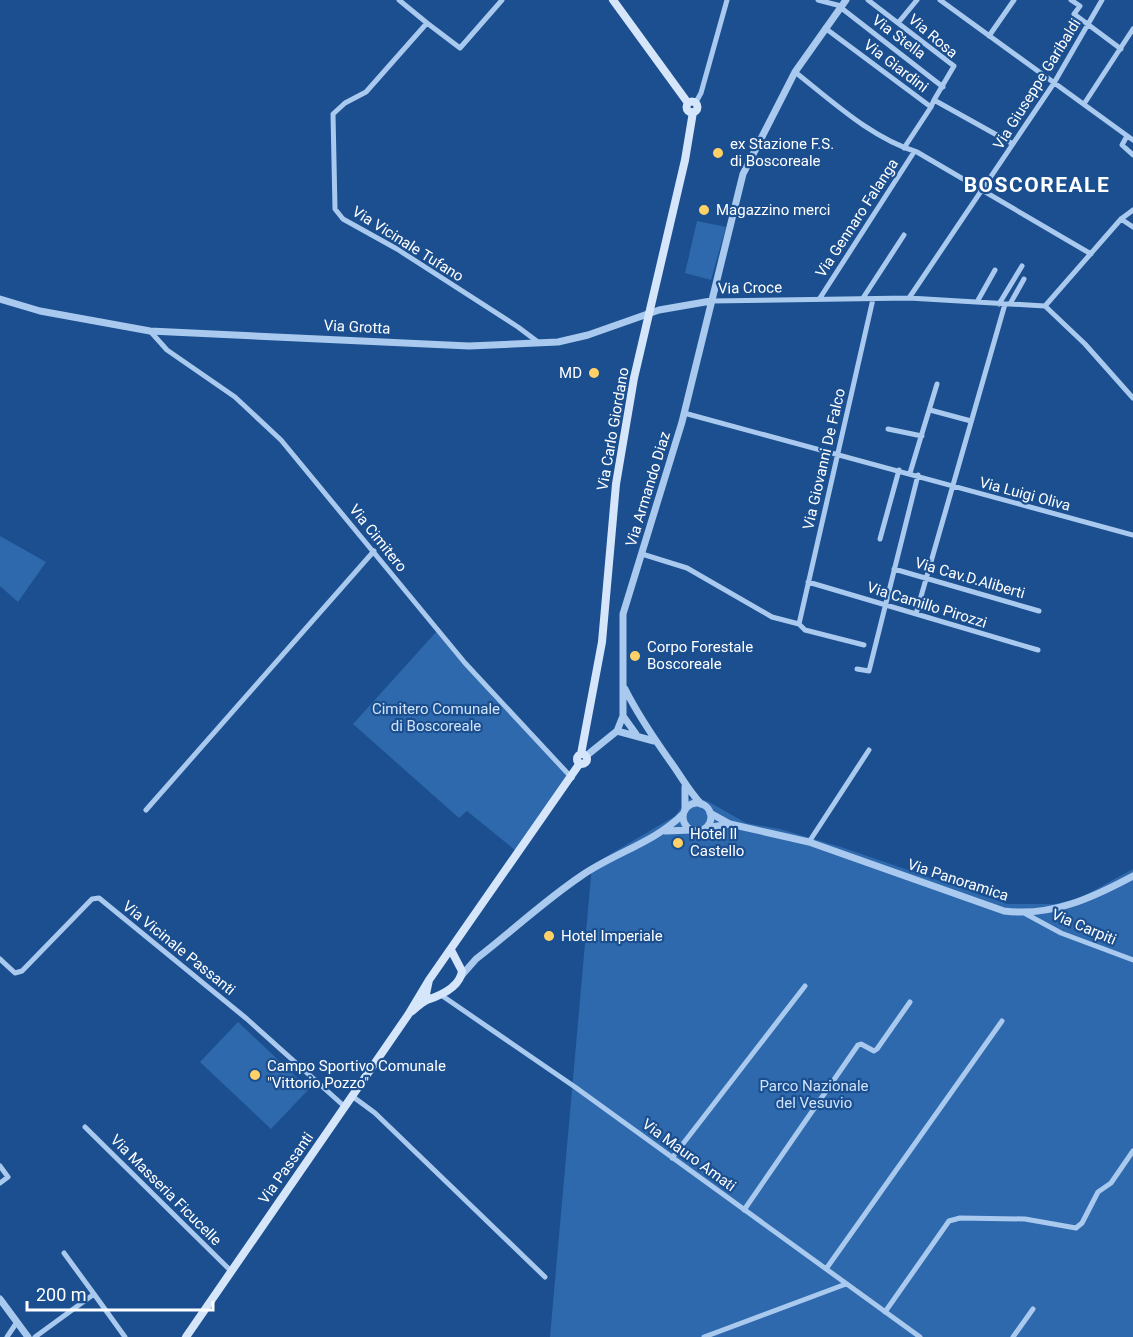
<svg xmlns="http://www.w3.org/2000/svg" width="1133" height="1337" font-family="Roboto,sans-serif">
  <rect width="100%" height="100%" fill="#1b4f8f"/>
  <path fill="#2e69ad" d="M697 221 726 227 711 280 685 273Z
    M0 536 46 562 18 602 0 586Z
    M437 631 568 776 516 851 467 811 459 818 353 724Z
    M695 797 709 802 746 823 780 829 844 848 1007 904H1055L1080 898 1133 869V1337H550L592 865 675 816 687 800Z
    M238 1022 309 1089 271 1129 200 1062Z"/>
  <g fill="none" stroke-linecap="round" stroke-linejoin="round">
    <path stroke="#a9c9ee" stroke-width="5" d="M399 0 427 23
      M502 0 460 48 427 23 366 92 345 103 333 114 335 209 343 219 397 249 518 327 538 342
      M818 0 841 6
      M868 0 954 66 934 100
      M940 0 1133 140
      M1071 0 1080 6 1074 14 1121 49
      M840 7 943 87
      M898 23 917 0
      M825 28 931 107 934 100 1013 144
      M989 36 1014 0
      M795 72C832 101 871 138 917 152L1091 254
      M696 102 701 93 727 0
      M1084 104 1133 29
      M1127 136 1122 145 1133 155
      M904 148 931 107
      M1121 219 1133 227
      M820 298 914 152
      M863 298 904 235
      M909 298 1054 83 1102 0
      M711 301 909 298 1045 306
      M977 302 995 270
      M999 304 1022 266
      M1010 304 1024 279
      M1045 306 1121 219 1133 210
      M1045 306 1085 344 1133 398
      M150 331 167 350 235 397 281 440 465 663 572 778
      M930 410 971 421
      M684 413 1133 535
      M888 429 922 436
      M910 473 937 384
      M880 539 899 470
      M642 554 687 568 772 617 799 624 805 630 864 645
      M894 569 1039 611
      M808 582 1038 650
      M916 614 1005 304
      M799 624 873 299
      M857 669 869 671 918 475
      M146 810 374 551
      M809 842 869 750
      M1026 914 1061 933 1133 960
      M0 959 15 973 22 971 92 899 99 898 247 1019 344 1106
      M441 995 575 1087 920 1337
      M352 1096 375 1113 545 1277
      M85 1127 231 1271
      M672 1158 805 986
      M0 1166 8 1177 0 1183
      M744 1210 858 1045 861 1044 874 1051 877 1049 910 1002
      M64 1253 94 1294
      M826 1269 1002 1021
      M885 1312 949 1221 960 1218 1025 1219 1076 1228 1082 1223 1098 1192 1111 1183 1133 1151
      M7 1337 17 1322
      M35 1337 94 1294 125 1337
      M704 1337 846 1284
      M1013 1337 1033 1309"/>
    <path stroke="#a9c9ee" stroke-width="7" d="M0 299 40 311 150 331 469 346 558 342 588 335 659 310 711 301
      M625 689C638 715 653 737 670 761 681 776 688 790 701 804
      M617 731 654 741
      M636 734 623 716V614L682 422 743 174 795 72 846 0
      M586 756 617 731 623 716
      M685 787V810
      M683 817a14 14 0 1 1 28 0a14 14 0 1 1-28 0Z
      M710 813 730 824 809 842 1004 911C1051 917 1092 898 1133 876
      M706 828 730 824
      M666 831 691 830
      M462 975 476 959C511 932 544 901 581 876 614 853 654 843 683 814
      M0 1299 28 1337"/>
    <path stroke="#d6e6fa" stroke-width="8" d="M613 0 688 103
      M686.5 107a5.5 5.5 0 1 1 11 0a5.5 5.5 0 1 1-11 0Z
      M581 754 602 642 616 484 634 378 685 160 693 112
      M577 759a5 5 0 1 1 10 0a5 5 0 1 1-10 0Z
      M428 999 426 994 429 980 580 763
      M411 1012C416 1008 422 1002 427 1000 439 996 460 987 462 971L451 950
      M186 1337 408 1015 429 980"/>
  </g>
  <g fill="#ffd166" stroke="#1b4f8f" stroke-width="2">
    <circle cx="718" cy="153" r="6"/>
    <circle cx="704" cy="210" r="6"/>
    <circle cx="594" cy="373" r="6"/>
    <circle cx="635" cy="656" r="6"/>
    <circle cx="678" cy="843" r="6"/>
    <circle cx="549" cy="936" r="6"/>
    <circle cx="255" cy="1075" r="6"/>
  </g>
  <g text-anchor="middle" stroke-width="4.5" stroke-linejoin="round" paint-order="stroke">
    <g font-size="15" fill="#fff" stroke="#1b4f8f">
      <text transform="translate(933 36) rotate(40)" y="5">Via Rosa</text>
      <text transform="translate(899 37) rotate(37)" y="5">Via Stella</text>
      <text transform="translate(896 66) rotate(37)" y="5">Via Giardini</text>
      <text transform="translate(1037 84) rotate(-58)" y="5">Via Giuseppe Garibaldi</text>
      <text transform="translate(857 218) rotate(-57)" y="5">Via Gennaro Falanga</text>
      <text transform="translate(408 244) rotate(32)" y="5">Via Vicinale Tufano</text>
      <text transform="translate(750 288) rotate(-1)" y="5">Via Croce</text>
      <text transform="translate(357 327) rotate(3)" y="5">Via Grotta</text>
      <text transform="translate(613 429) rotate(-80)" y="5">Via Carlo Giordano</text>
      <text transform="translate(824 459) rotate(-77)" y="5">Via Giovanni De Falco</text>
      <text transform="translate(648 489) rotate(-73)" y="5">Via Armando Diaz</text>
      <text transform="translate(1025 494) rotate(15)" y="5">Via Luigi Oliva</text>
      <text transform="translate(378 538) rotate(51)" y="5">Via Cimitero</text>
      <text transform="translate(970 578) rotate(16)" y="5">Via Cav.D.Aliberti</text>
      <text transform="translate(927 605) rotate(17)" y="5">Via Camillo Pirozzi</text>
      <text transform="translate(958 880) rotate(18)" y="5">Via Panoramica</text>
      <text transform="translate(1084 927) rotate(23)" y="5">Via Carpiti</text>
      <text transform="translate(179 948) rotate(39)" y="5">Via Vicinale Passanti</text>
      <text transform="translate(689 1155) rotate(36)" y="5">Via Mauro Amati</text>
      <text transform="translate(286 1168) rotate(-55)" y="5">Via Passanti</text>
      <text transform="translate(166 1190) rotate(45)" y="5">Via Masseria Ficucelle</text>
    </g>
    <g font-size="15" fill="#fff" stroke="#1b4f8f" text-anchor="start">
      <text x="730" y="149">ex Stazione F.S.<tspan x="730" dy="17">di Boscoreale</tspan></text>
      <text x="716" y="215">Magazzino merci</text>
      <text x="582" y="378" text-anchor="end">MD</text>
      <text x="647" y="652">Corpo Forestale<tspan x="647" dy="17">Boscoreale</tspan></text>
      <text x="690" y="839">Hotel Il<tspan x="690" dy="17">Castello</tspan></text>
      <text x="561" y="941">Hotel Imperiale</text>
      <text x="267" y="1071">Campo Sportivo Comunale<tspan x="267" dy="17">"Vittorio Pozzo"</tspan></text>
    </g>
    <g font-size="15" fill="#cfe3fa" stroke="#1b4f8f">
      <text x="436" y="714">Cimitero Comunale<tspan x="436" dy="17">di Boscoreale</tspan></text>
      <text x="814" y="1091">Parco Nazionale<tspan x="814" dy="17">del Vesuvio</tspan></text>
    </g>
    <g font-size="21" font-weight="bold" letter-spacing="1.5" fill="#fff" stroke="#1b4f8f">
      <text x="1037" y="192">BOSCOREALE</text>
    </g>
  </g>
  <path d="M27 1301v9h186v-9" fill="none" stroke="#ffffff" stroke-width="3"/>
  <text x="36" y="1301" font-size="18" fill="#ffffff" stroke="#1b4f8f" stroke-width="4.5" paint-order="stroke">200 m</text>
</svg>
